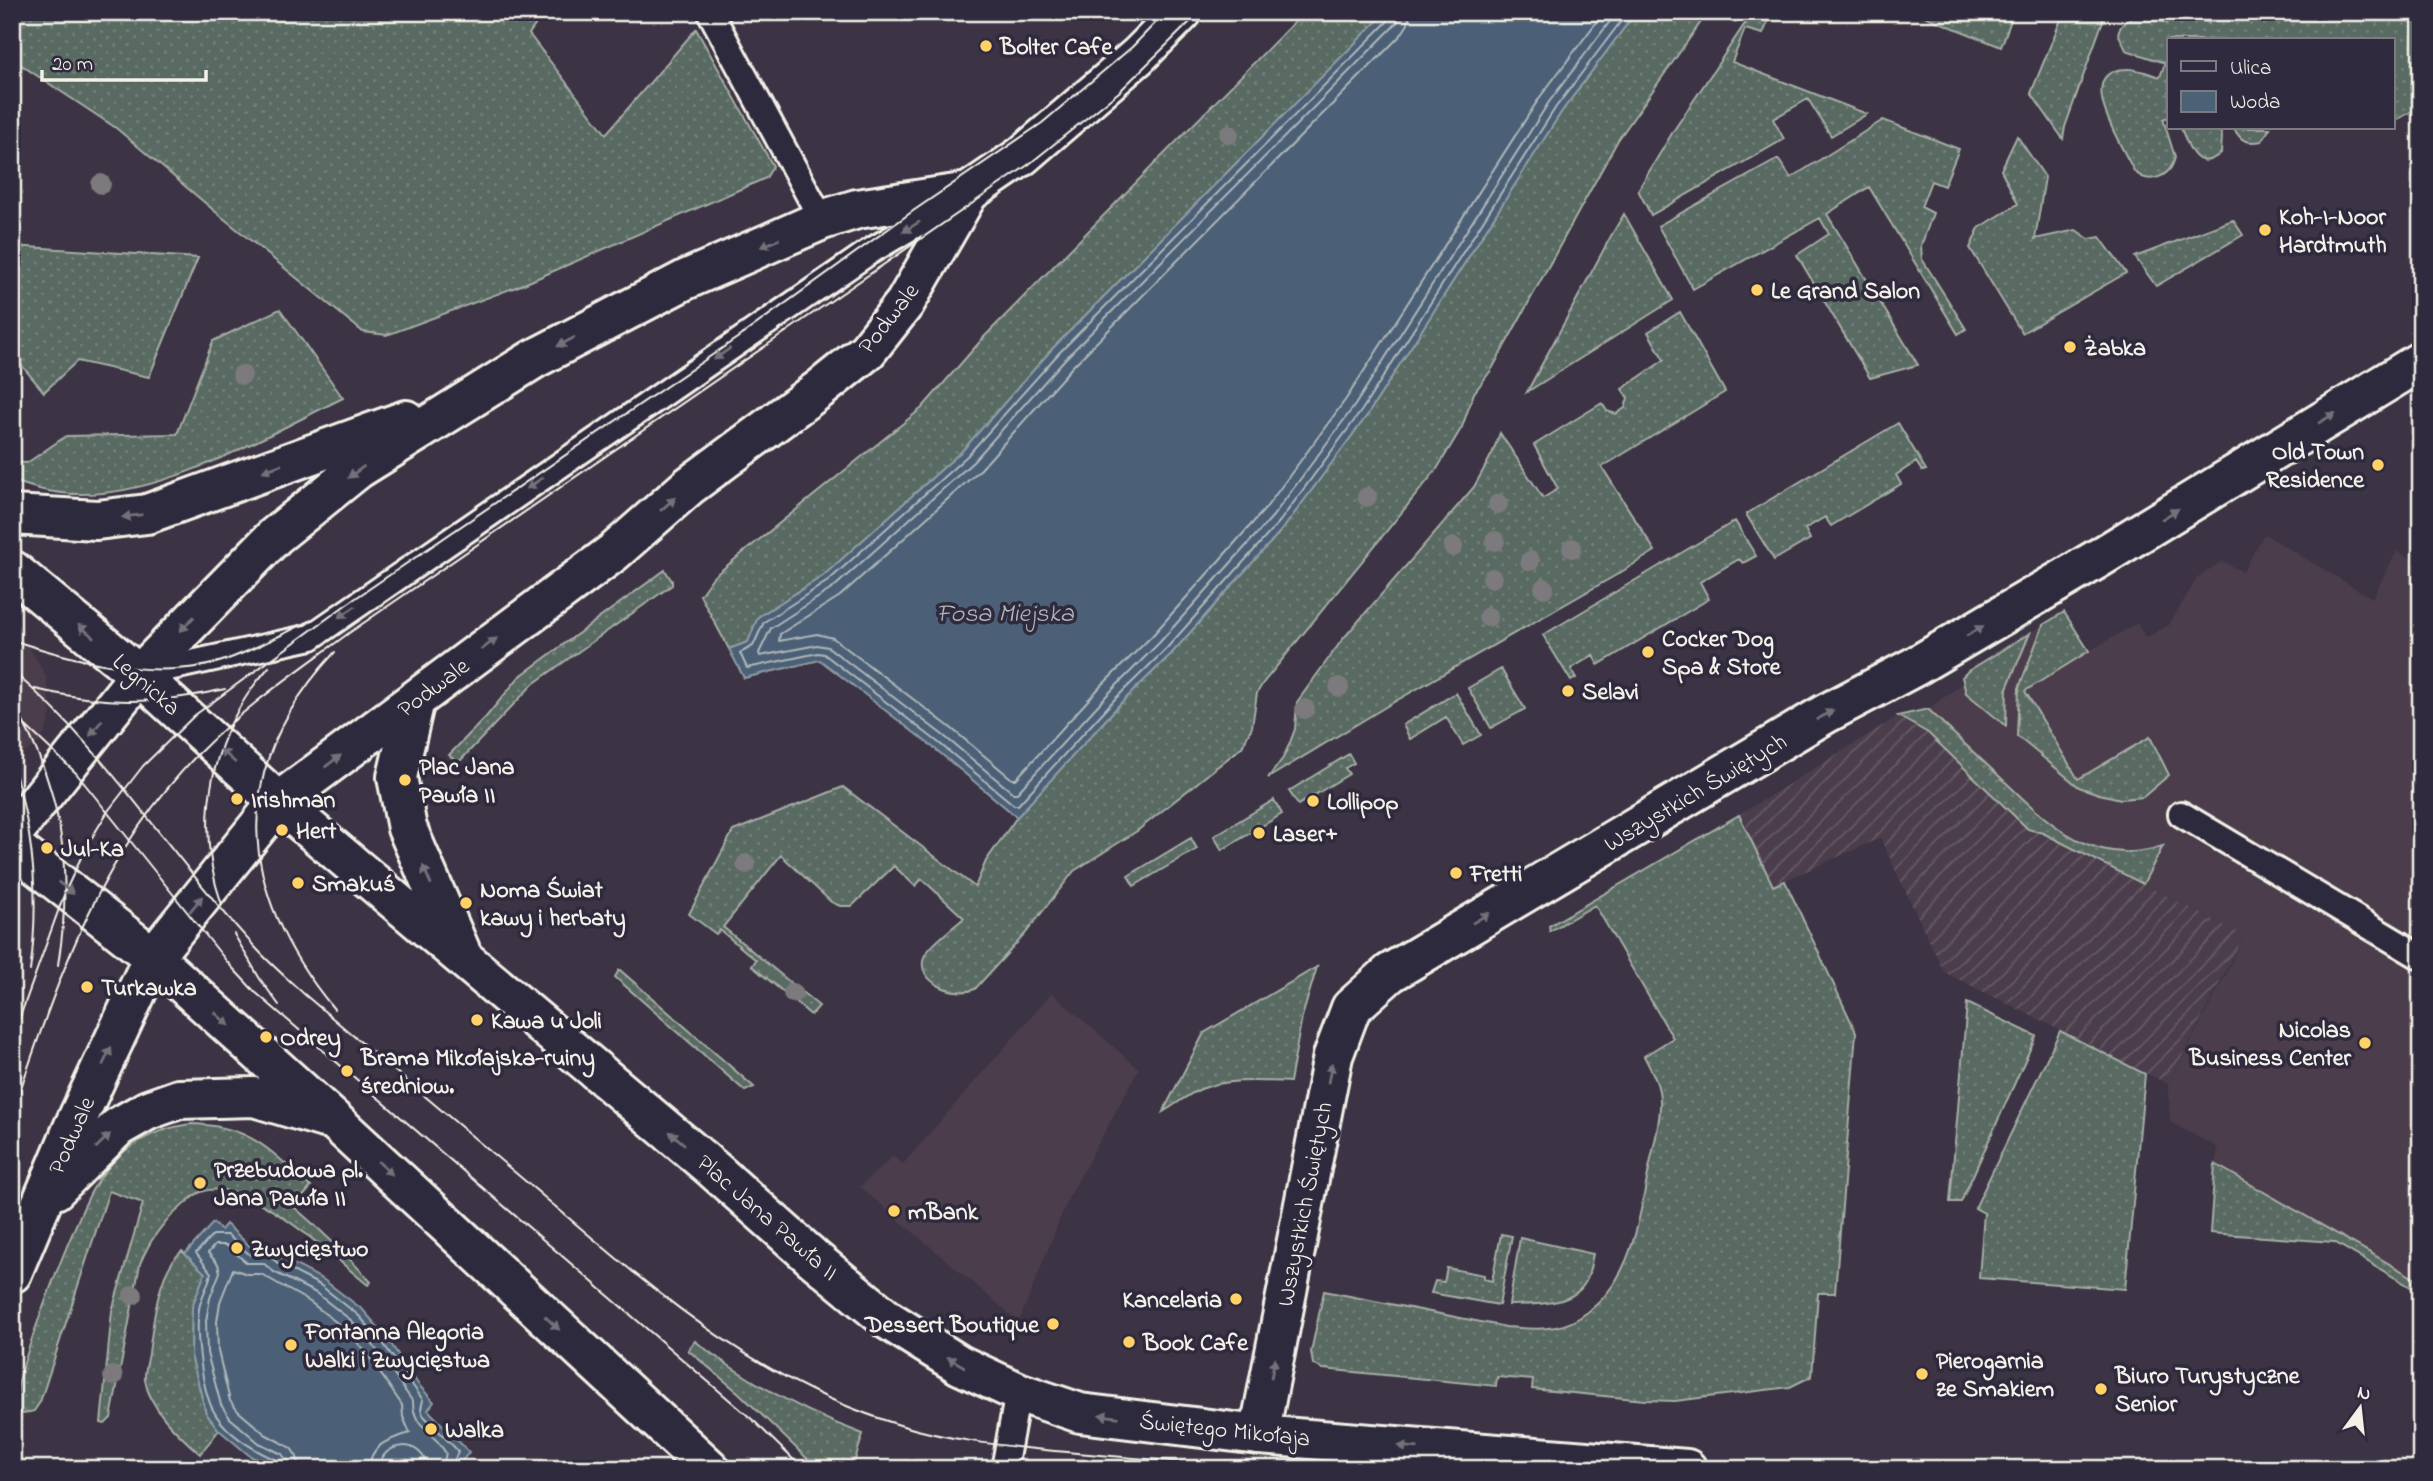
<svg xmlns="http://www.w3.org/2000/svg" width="2433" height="1481" font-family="'Indie Flower',sans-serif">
  <defs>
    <pattern id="industrial-furrows" width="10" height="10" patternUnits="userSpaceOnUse" patternTransform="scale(1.75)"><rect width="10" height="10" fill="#4b3e4c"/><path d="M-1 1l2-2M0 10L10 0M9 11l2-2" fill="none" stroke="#665a66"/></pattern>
    <pattern id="grass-dots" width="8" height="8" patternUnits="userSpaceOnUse" patternTransform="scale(1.75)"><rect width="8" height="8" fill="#586a62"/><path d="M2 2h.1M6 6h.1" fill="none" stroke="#718078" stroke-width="1.8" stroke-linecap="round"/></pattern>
  </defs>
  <rect width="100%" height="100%" fill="#3c3344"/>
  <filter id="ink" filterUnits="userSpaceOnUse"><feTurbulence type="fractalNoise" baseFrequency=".0143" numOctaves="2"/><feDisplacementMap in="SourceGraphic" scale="14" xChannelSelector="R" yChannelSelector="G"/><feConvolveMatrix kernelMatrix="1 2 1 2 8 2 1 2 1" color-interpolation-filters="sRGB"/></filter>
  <g filter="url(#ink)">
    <path fill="#4b3e4c" d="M2264 534 2372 598 2397 551 2421 565V1282L2215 1164 2218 1148 2170 1122 2168 1084 2223 980 2244 935 2043 833 2028 829 1928 733 1898 716 1928 709 1963 683V677L1968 671 2064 612 2089 651 2137 623 2146 638 2169 625 2197 578 2222 561 2243 572Z
      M12 629 30 649 46 676 51 713 45 733 39 743 26 752 12 756Z
      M1052 993 1139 1069 1068 1199 1019 1322 860 1187 893 1156 903 1164Z"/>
    <path fill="url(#industrial-furrows)" d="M1898 716 1928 733 2028 829 2043 833 2244 935 2168 1084 1944 972 1880 838 1773 886 1739 815Z"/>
    <path fill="url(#grass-dots)" stroke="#a6aea5" stroke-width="2" d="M12 12H523L538 21 529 34 606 134 696 29 773 166 766 178 524 284 387 335 363 332 217 213 116 128 12 59Z
      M1304 12H1386L1053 348 962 451 823 576 758 617 748 642 729 649 700 595 713 577 922 408 985 336Z
      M1636 12H1708L1618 140 1492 369 1474 393 1462 427 1437 469 1263 683 1257 693 1252 727 1242 747 1137 831 1074 871 1025 934 975 989C956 998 915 982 924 957 928 946 955 926 964 918L922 879 915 886 894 866 852 906H840L831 902 781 855 723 927 819 1006 811 1015 752 966 756 960 720 930 716 934 689 914 733 831 843 787 975 887 986 861 1017 817 1119 705 1171 654 1285 526 1368 414 1562 111Z
      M1921 12H2014L2001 47 1919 14Z
      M2064 12H2106L2065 127 2063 139 2031 93Z
      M2171 12H2180L2209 23 2213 12H2421V106L2393 122V40H2169V117L2163 119 2175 157C2171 177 2149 186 2134 171 2123 147 2070 69 2128 69 2139 69 2150 74 2160 77L2165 63 2126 50 2118 33C2127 8 2148 18 2167 23Z
      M1752 13 1769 19 1763 34 1745 29 1732 62 1867 114 1831 136 1808 99 1773 119 1784 139 1651 215 1638 190 1674 130Z
      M1883 120 1959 149 1944 186 1931 181 1921 207 1933 213 1921 246 1922 259 1966 329 1958 334 1869 187 1827 214 1918 365 1870 378 1797 255 1829 234 1820 218 1693 289 1658 226 1778 159 1791 178Z
      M2181 128H2219L2222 137 2221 153C2197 174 2188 147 2181 128Z
      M2234 128H2270L2262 141C2248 144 2240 141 2234 128Z
      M2017 136 2045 177 2035 239 2076 230 2089 239 2100 237 2126 273 2022 333 1970 248 1979 228 2018 204 2001 170Z
      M1624 214 1673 300 1527 392 1611 236Z
      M2233 220 2243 235 2156 286 2135 257Z
      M12 246 198 258 149 377 77 361 44 392 12 354Z
      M280 309 343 398C258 439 144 510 48 491 36 489 24 484 12 481V462L27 463 66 436 177 434 213 341Z
      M1680 312 1725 392 1602 467 1655 551 1618 574 1387 706 1268 778 1283 758 1289 745 1295 729 1297 702 1342 640 1474 487 1492 454 1500 433 1543 498 1558 489 1534 445 1602 403 1607 411 1616 414 1625 408 1628 398 1622 389 1664 360 1648 332Z
      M1898 423 1926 470 1922 471 1916 462 1896 475 1901 484 1831 526 1825 517 1805 529 1810 539 1774 560 1746 514Z
      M1735 521 1756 556 1743 563 1739 559 1700 582 1709 599 1598 665 1593 655 1571 669 1576 678 1571 681 1543 635Z
      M665 570 672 581V585L533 684 458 763 449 755 486 717 519 677Z
      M2064 612 2089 651 2025 691 2078 779 2150 737 2169 775 2143 797 2121 799 2099 794 2079 787 2017 736 2019 688 2043 625Z
      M2030 633 2007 688 2006 726 1966 693 1962 677 1968 671Z
      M1501 669 1525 709 1491 728 1468 688Z
      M1456 693 1481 735 1463 745 1446 717 1410 739 1403 725Z
      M1928 709C1951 731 1975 754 1999 776 2046 821 2092 870 2163 846L2143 884 2043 833 2028 829 1928 733 1898 716Z
      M1349 754 1354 763 1345 768 1349 774 1298 805 1289 791Z
      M1274 800 1282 814 1222 850 1214 836Z
      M1739 815 1773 886 1785 881 1856 1032 1835 1293H1818L1812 1376 1790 1387 1675 1401 1645 1400 1532 1389 1533 1380 1497 1377 1496 1386 1323 1369 1313 1364 1311 1352 1324 1291 1506 1327C1531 1329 1557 1332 1579 1318 1631 1286 1638 1224 1649 1169 1653 1147 1661 1123 1660 1101 1660 1084 1651 1070 1644 1056L1673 1038 1595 905 1550 931 1549 926Z
      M1191 838 1197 849 1134 886 1128 876Z
      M1317 967 1302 1017 1290 1082C1261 1081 1229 1078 1201 1089 1188 1094 1175 1105 1163 1112L1204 1033Z
      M619 970H620L754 1087 745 1091 615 977Z
      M1967 1003 2036 1036 1961 1202H1950Z
      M2060 1031 2145 1074 2125 1289 1979 1278 1984 1213 1975 1208Z
      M190 1124C250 1125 270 1150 311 1187L294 1207C322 1231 347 1255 371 1282L368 1285C333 1257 247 1174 201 1192 193 1195 186 1203 180 1208 161 1224 149 1241 140 1264L111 1418 105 1424 101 1423 112 1311 143 1203 109 1191 40 1402 34 1411 23 1414 16 1409C8 1387 78 1213 94 1187 100 1177 110 1165 118 1157 138 1138 163 1128 190 1124Z
      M2215 1164 2421 1282V1293L2334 1242 2210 1233Z
      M1501 1234 1512 1236 1499 1305 1431 1293 1435 1281 1444 1282 1447 1268 1484 1275V1279L1492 1281Z
      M1520 1238 1593 1254C1591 1262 1590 1274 1586 1281 1573 1307 1533 1304 1509 1305Z
      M182 1251 205 1273 192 1307 191 1355 206 1413 219 1430 200 1454C179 1435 150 1410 145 1380 144 1372 148 1361 149 1353 153 1324 158 1270 182 1251Z
      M695 1341C746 1381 802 1411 863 1434L852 1469H818L739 1393 688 1350Z"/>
    <path fill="#4b6176" stroke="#8f9ba4" stroke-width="2" d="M1386 12H1636L1562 111 1368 414 1285 526 1171 654 1119 705 1017 817 934 748 820 660 744 678 729 649 748 642 758 617 823 576 962 451 1053 348Z
      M213 1223 221 1230 226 1224 253 1249 261 1240 282 1258 324 1280 363 1310 385 1335 418 1384 434 1402 428 1410 469 1452 456 1469H415L405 1461 390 1469H284L264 1463 250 1456 219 1430 206 1413 191 1355 192 1307 205 1273 185 1254Z"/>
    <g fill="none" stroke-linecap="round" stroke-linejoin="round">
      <path stroke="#b0b7ba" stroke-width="2" d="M1391 12 1387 22 1059 353 967 456 828 581 764 622 753 646 740 653 747 668 818 653 824 654 939 743 1014 805H1018L1114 700 1166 649 1280 521 1362 410 1556 107 1628 12
        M1399 12 1398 21 1393 27 1065 359 973 462 833 588 771 628 759 653 760 656 817 645 828 647 944 736 1013 793H1017L1108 694 1159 643 1273 516 1355 405 1549 102 1617 12
        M1410 12 1408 24 1401 35 1073 366 981 469 840 596 780 634 779 641 817 634 833 638 951 728 1012 779H1016L1100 687 1152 636 1265 509 1346 399 1540 97 1604 12
        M279 1469 276 1460C254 1450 225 1433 213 1410 202 1389 195 1333 199 1309 201 1296 209 1285 211 1273L196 1253 213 1235H228L250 1255 264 1252 279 1264 320 1285 358 1315 380 1339 423 1400 421 1409 423 1415 458 1451 451 1469
        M288 1469 287 1461 282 1454 259 1443 230 1418 221 1405 207 1353 206 1321 210 1298 220 1272 218 1264 208 1253 215 1245H226L247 1263H263L274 1272 316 1293 352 1321 373 1345 413 1402C413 1420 423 1426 435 1439 440 1443 442 1448 446 1453L442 1469
        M299 1469 297 1457 291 1448 265 1434 238 1411 230 1401 218 1351 217 1322 220 1302 233 1269 247 1274H261L310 1302 345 1329 365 1351 402 1405 403 1417 410 1433C391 1439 370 1443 369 1469
        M379 1469C381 1439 425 1438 427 1469"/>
      <g stroke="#f4f1e8" stroke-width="30">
        <path id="service" d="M710 12 822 220
          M141 674 311 637 869 252 954 202
          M2181 814 2421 957
          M1004 1469 1018 1392"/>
      </g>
      <g stroke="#f4f1e8" stroke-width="44">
        <path id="minor" d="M1259 1435 1333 1056 1351 1008 1390 973 1825 714 1916 666 2099 558 2421 361"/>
      </g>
      <g stroke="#f4f1e8" stroke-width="44">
        <path id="secondary" d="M12 515 97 520 147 514 406 420
          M12 570 139 675 278 802 713 1169 814 1259 888 1320 960 1365 1018 1392 1080 1413 1259 1435 1687 1469
          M415 700 397 777 407 828 460 950
          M12 834 139 675 275 536 358 469 534 359 685 280 822 220 857 209 969 192
          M12 846 153 957 336 1122 710 1469
          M55 1190 118 1127 148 1110 179 1099 254 1097 324 1118
          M12 1273 73 1128 153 957 278 802 614 552 689 486 821 388 867 351 905 303 969 192 1022 156 1138 56 1182 12"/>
      </g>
      <use href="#service" stroke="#2f2a3d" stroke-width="24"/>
      <use href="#minor" stroke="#2f2a3d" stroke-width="38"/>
      <use href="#secondary" stroke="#2f2a3d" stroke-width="38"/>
      <path stroke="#f4f1e8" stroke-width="2" d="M12 640C73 660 138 677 203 666 237 660 281 634 312 620
        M12 671C107 750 170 856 254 946 269 963 287 978 304 994 382 1060 459 1125 537 1191 652 1289 755 1382 903 1426 949 1440 997 1445 1045 1450 1117 1457 1189 1462 1260 1469
        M35 689C105 705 155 705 225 689
        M12 701C62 788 74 867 58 965
        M12 713 76 773 228 963 255 992 754 1421 803 1469
        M12 764C34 832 40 900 30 971
        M222 905C193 822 210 733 269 667
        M234 934 260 979 279 1005
        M334 1009C236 891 227 768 335 652
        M12 1039 65 892 85 849 108 811 143 766 195 715 347 604 743 334 913 211 1042 123 1132 47 1166 12
        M12 1114C59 978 96 859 199 753 244 707 298 671 349 633L1028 165 1119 92 1200 12"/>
    </g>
    <g fill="#7b7a7d">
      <circle cx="1229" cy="134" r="10"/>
      <circle cx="101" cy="184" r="10"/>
      <circle cx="242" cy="375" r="10"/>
      <circle cx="1367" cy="497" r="10"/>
      <circle cx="1498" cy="504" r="10"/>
      <circle cx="1495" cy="541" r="10"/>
      <circle cx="1453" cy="547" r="10"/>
      <circle cx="1572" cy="548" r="10"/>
      <circle cx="1530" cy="561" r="10"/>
      <circle cx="1492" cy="578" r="10"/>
      <circle cx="1544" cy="588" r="10"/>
      <circle cx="1488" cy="617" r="10"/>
      <circle cx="1339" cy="687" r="10"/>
      <circle cx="1305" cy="709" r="10"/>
      <circle cx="746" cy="864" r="10"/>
      <circle cx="793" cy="993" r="10"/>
      <circle cx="133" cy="1295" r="10"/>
      <circle cx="113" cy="1376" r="10"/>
    </g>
    <defs><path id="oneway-solid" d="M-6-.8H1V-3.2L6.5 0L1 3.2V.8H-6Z" transform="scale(1.75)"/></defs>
    <g fill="#747079">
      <use href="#oneway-solid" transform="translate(911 227) rotate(149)"/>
      <use href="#oneway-solid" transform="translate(770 243) rotate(157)"/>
      <use href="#oneway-solid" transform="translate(566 342) rotate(152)"/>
      <use href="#oneway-solid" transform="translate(722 354) rotate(145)"/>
      <use href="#oneway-solid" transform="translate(2327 418) rotate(-31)"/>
      <use href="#oneway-solid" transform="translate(272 468) rotate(160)"/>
      <use href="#oneway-solid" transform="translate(356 472) rotate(144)"/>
      <use href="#oneway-solid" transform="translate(535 483) rotate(145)"/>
      <use href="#oneway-solid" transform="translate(668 504) rotate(-41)"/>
      <use href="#oneway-solid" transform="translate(2170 514) rotate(-32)"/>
      <use href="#oneway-solid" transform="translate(132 516) rotate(173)"/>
      <use href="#oneway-solid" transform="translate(347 612) rotate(146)"/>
      <use href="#oneway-solid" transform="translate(187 624) rotate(134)"/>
      <use href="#oneway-solid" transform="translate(86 631) rotate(-140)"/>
      <use href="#oneway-solid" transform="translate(1975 631) rotate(-30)"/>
      <use href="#oneway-solid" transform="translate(489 644) rotate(-37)"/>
      <use href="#oneway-solid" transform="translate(1825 715) rotate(-29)"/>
      <use href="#oneway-solid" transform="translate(96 728) rotate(128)"/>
      <use href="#oneway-solid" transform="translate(228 756) rotate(-138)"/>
      <use href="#oneway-solid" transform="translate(333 761) rotate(-37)"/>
      <use href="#oneway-solid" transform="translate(427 875) rotate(-114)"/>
      <use href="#oneway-solid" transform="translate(66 888) rotate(38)"/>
      <use href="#oneway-solid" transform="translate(196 904) rotate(-51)"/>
      <use href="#oneway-solid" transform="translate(1481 918) rotate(-31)"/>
      <use href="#oneway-solid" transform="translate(222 1019) rotate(42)"/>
      <use href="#oneway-solid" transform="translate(107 1056) rotate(-65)"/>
      <use href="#oneway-solid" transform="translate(1330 1073) rotate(-79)"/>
      <use href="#oneway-solid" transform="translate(677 1138) rotate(-140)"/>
      <use href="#oneway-solid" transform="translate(103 1141) rotate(-44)"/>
      <use href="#oneway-solid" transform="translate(385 1168) rotate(43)"/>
      <use href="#oneway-solid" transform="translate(552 1323) rotate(43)"/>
      <use href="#oneway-solid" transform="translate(956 1362) rotate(-150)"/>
      <use href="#oneway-solid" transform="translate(1273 1368) rotate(-79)"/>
      <use href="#oneway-solid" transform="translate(1109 1416) rotate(-173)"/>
      <use href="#oneway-solid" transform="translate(1408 1447) rotate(-175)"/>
    </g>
  </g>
  <g fill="#ffd166" stroke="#2f2a3d" stroke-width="2.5">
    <circle cx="986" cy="46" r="7"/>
    <circle cx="2265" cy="230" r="7"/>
    <circle cx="1757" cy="290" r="7"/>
    <circle cx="2070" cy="347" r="7"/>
    <circle cx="2378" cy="465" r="7"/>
    <circle cx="1648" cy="652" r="7"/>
    <circle cx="1568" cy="691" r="7"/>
    <circle cx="405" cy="780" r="7"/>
    <circle cx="237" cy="799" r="7"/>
    <circle cx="1313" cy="801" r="7"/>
    <circle cx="282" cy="830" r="7"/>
    <circle cx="1259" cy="833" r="7"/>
    <circle cx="47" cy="848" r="7"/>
    <circle cx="1456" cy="873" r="7"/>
    <circle cx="298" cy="883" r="7"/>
    <circle cx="466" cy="903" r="7"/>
    <circle cx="87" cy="987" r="7"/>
    <circle cx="477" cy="1020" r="7"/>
    <circle cx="266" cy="1037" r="7"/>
    <circle cx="2365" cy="1043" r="7"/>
    <circle cx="347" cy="1071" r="7"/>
    <circle cx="200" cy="1183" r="7"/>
    <circle cx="894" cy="1211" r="7"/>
    <circle cx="237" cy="1248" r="7"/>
    <circle cx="1236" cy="1299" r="7"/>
    <circle cx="1053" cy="1324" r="7"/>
    <circle cx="1129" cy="1342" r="7"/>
    <circle cx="291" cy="1345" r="7"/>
    <circle cx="1922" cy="1374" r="7"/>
    <circle cx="2101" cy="1389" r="7"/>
    <circle cx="431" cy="1429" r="7"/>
  </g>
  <g text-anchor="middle" stroke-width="7" stroke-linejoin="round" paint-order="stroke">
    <g font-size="24" font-weight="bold" fill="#f4f1e8" stroke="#2f2a3d" text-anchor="start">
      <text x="1000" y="54">Bolter Cafe</text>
      <text x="2279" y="224">Koh-I-Noor<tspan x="2279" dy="28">Hardtmuth</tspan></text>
      <text x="1771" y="298">Le Grand Salon</text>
      <text x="2084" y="355">Żabka</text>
      <text x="2364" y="459" text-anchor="end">Old Town<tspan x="2364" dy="28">Residence</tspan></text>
      <text x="1662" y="646">Cocker Dog<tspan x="1662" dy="28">Spa &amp; Store</tspan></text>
      <text x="1582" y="699">Selavi</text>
      <text x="419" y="774">Plac Jana<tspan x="419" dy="28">Pawła II</tspan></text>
      <text x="251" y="807">Irishman</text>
      <text x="1327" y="809">Lollipop</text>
      <text x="296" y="838">Hert</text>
      <text x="1273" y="841">Laser+</text>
      <text x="61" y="856">Jul-Ka</text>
      <text x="1470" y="881">Fretti</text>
      <text x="312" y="891">Smakuś</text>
      <text x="480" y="897">Noma Świat<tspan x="480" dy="28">kawy i herbaty</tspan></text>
      <text x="101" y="995">Turkawka</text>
      <text x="491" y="1028">Kawa u Joli</text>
      <text x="2351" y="1037" text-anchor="end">Nicolas<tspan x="2351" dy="28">Business Center</tspan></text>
      <text x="280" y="1045">Odrey</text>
      <text x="361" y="1065">Brama Mikołajska-ruiny<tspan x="361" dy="28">średniow.</tspan></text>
      <text x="214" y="1177">Przebudowa pl.<tspan x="214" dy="28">Jana Pawła II</tspan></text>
      <text x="908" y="1219">mBank</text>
      <text x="251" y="1256">Zwycięstwo</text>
      <text x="1222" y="1307" text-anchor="end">Kancelaria</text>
      <text x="1039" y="1332" text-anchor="end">Dessert Boutique</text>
      <text x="305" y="1339">Fontanna Alegoria<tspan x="305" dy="28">Walki i Zwycięstwa</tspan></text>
      <text x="1143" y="1350">Book Cafe</text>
      <text x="1936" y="1368">Pierogarnia<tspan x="1936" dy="28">ze Smakiem</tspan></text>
      <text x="2115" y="1383">Biuro Turystyczne<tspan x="2115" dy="28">Senior</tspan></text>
      <text x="445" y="1437">Walka</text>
    </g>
    <g font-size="24" fill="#f4f1e8" stroke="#2f2a3d">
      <text transform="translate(888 318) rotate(-52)" y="8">Podwale</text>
      <text transform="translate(147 684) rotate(41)" y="8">Legnicka</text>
      <text transform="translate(433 687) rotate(-37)" y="8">Podwale</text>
      <text transform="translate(1695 792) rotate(-31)" y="8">Wszystkich Świętych</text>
      <text transform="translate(71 1135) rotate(-66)" y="8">Podwale</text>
      <text transform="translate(1304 1204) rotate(-79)" y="8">Wszystkich Świętych</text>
      <text transform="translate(768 1217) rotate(41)" y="8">Plac Jana Pawła II</text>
      <text transform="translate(1225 1429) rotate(6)" y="8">Świętego Mikołaja</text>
    </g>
    <g font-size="26" font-style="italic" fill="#b0b7ba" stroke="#2f2a3d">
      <text x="1005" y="621">Fosa Miejska</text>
    </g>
  </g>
  <rect width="2433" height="1481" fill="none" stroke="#2f2a3d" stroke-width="42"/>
  <rect x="21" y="21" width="2391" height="1439" fill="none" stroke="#f4f1e8" stroke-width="2.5" filter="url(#ink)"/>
  <rect x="2167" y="38" width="228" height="91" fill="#2f2a3d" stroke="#7e7a81" stroke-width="2"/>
  <rect x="2181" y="61" width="35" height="10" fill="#2f2a3d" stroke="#7e7a81" stroke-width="2"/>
  <text x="2230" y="74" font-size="21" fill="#f4f1e8">Ulica</text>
  <rect x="2181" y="91" width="35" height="21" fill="#4b6176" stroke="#7e7a81" stroke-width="2"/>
  <text x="2230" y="108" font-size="21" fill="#f4f1e8">Woda</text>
  <g transform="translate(2360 1408) rotate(15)" stroke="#2f2a3d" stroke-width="5" paint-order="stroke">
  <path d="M0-5L12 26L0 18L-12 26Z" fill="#f4f1e8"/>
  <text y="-10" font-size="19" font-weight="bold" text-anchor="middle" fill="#f4f1e8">N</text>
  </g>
  <path d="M42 70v10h164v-10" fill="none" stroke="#f4f1e8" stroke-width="3.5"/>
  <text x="52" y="70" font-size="21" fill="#f4f1e8" stroke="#2f2a3d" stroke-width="5" paint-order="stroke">20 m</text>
</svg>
